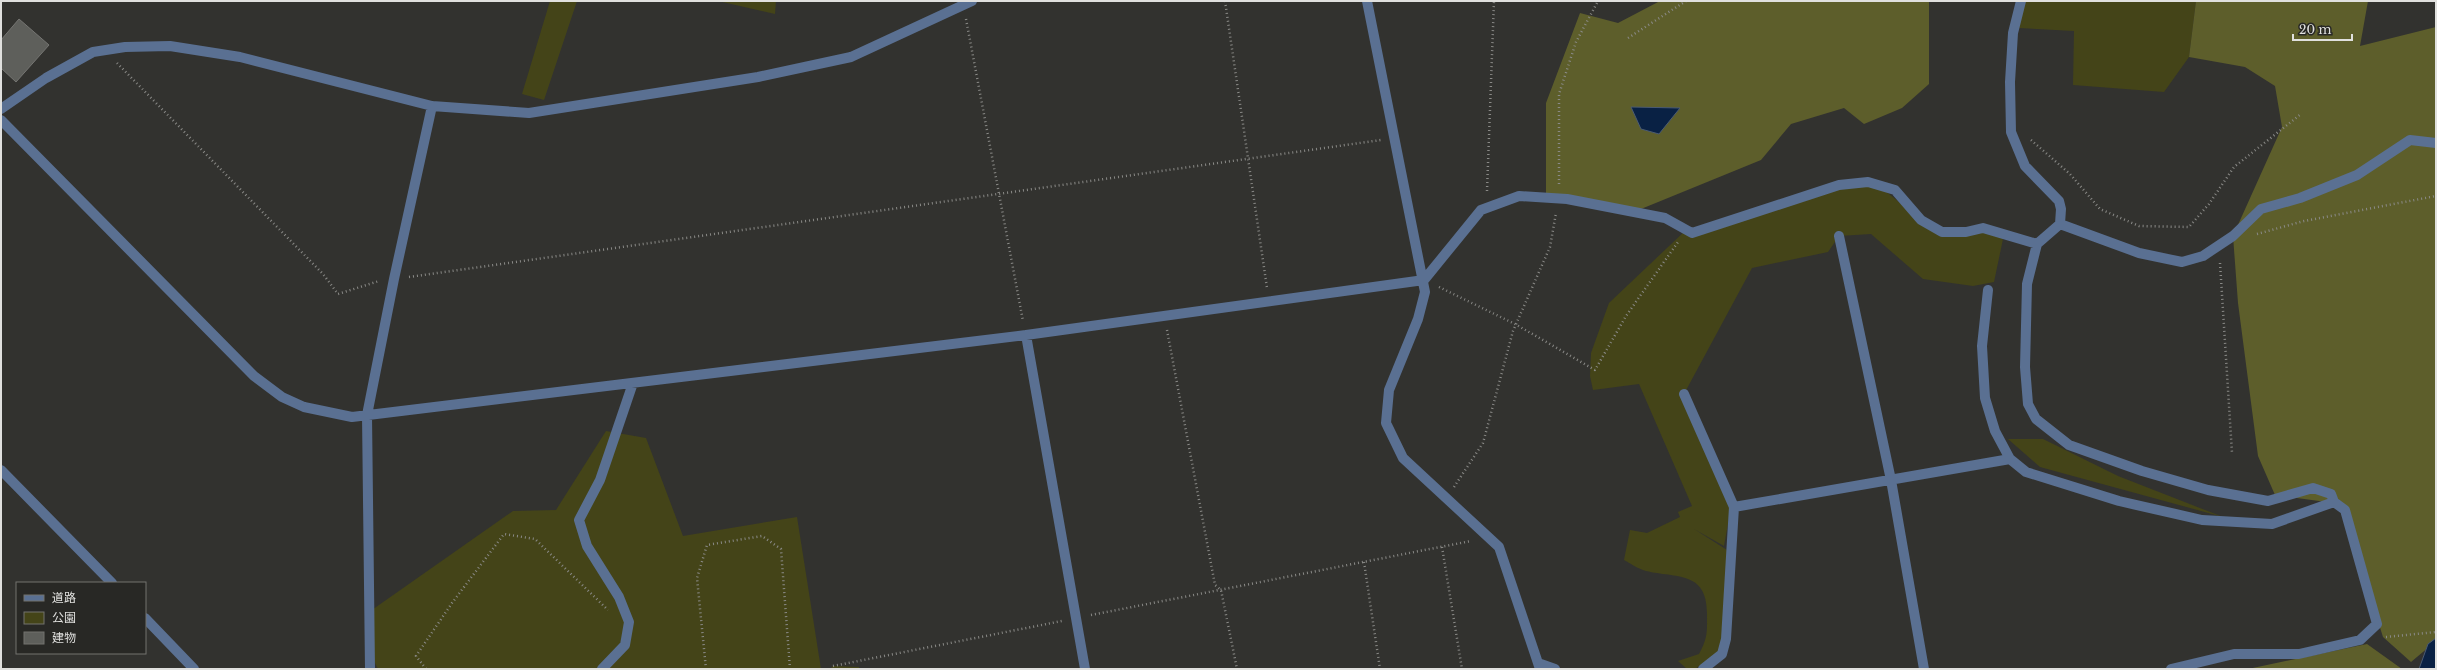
<svg xmlns="http://www.w3.org/2000/svg" width="2437" height="670" font-family="'Libre Baskerville','Noto Sans JP',serif">
  <rect width="100%" height="100%" fill="#32322f"/>
  <path fill="#444418" d="M550 1H577L544 100 522 94Z
    M718 1H776L775 14Z
    M2022 1H2196L2189 57 2164 92 2073 85 2074 31 2019 28Z
    M1878 185 1921 220 1957 232 1983 228 2003 239 1994 282 1973 286 1923 279 1871 234 1839 236 1828 252 1752 268 1684 394 1733 496 1724 546 1694 529 1727 550 1724 648 1695 669H1687L1678 661 1699 654C1708 637 1707 632 1707 613 1707 571 1676 578 1646 571 1638 569 1630 563 1624 560L1630 530 1647 533 1680 517 1678 512 1692 506 1639 384 1593 390 1590 376 1591 353 1609 303 1686 230 1824 190Z
    M606 431 646 438 683 536 797 517 821 669H378L369 651V612L513 511 556 510Z
    M2008 439H2043L2118 476 2223 517 2040 467Z
    M833 666 859 667V669H830Z"/>
  <path fill="#5d5e2b" d="M1660 1H1929V84L1902 108 1864 124 1844 108 1791 124 1761 160 1641 209 1546 194V103L1580 13 1618 23Z
    M2196 1H2368L2360 46 2436 27V641L2411 662 2383 637 2341 504 2275 495 2258 456 2238 303 2233 236 2282 127 2275 86 2245 67 2189 57Z
    M2367 644 2402 669H2248Z"/>
  <path fill="#092144" stroke="#4a5a72" d="M1631 107 1680 108 1659 134 1641 129Z
    M2436 638V669H2419L2428 644Z"/>
  <path fill="#5e5f5b" stroke="#757572" d="M19 19 49 45 16 82 1 68V40Z"/>
  <g fill="none" stroke-linecap="round" stroke-linejoin="round">
    <path stroke="#8a8a87" stroke-width="2.5" stroke-dasharray="1 3" stroke-linecap="butt" d="M1225 1 1267 288
      M966 19 1023 321
      M1628 38 1686 1
      M117 63 323 274 338 294 379 281
      M2031 140 2070 174 2100 209 2139 226 2189 227 2209 204 2234 167 2301 114
      M1559 184V94L1576 42 1598 1
      M1487 191 1494 1
      M2257 234 2304 221 2436 196
      M2220 263 2232 453
      M409 277 1381 140
      M1439 287 1515 324 1595 370 1626 316 1678 242
      M1167 330 1215 585 1221 590 1237 669
      M1454 487 1483 443 1513 331 1550 247 1556 213
      M1442 547 1462 669
      M1364 562 1380 669
      M1091 615 1471 541
      M2386 637 2436 632
      M833 666 1062 621
      M426 669 416 656 452 603 504 534 535 539 608 610
      M706 669 697 578 707 545 762 536 781 549 790 669"/>
    <path stroke="#5a7092" stroke-width="10" d="M1367 1 1425 292 1418 319 1389 390 1386 423 1403 458 1499 547 1540 669
      M2021 1 2013 33 2010 82 2011 132 2025 166 2059 201 2061 209 2060 224 2037 244 2027 284 2025 367 2028 404 2036 419 2069 445 2142 471 2208 490 2268 501 2313 488 2331 494 2334 502
      M1 109 46 78 93 52 125 47 170 46 240 57 432 106 529 113 758 77 851 57 972 1
      M1 120 254 376 282 397 304 407 352 417 1026 335 1424 280 1481 210 1519 196 1567 199 1665 218 1692 233 1839 185 1868 182 1895 190 1921 220 1942 232H1966L1983 228 2037 244
      M2060 224 2139 253 2182 262 2203 256 2233 236 2261 209 2300 198 2357 175 2410 140 2436 143
      M1839 236 1891 480 1924 669
      M1988 290 1982 346 1985 398 1995 431 2010 459 2026 472 2119 501 2202 520 2272 524 2334 502 2345 510 2377 624 2360 640 2299 654H2234L2171 669
      M1026 335 1085 669
      M1684 394 1734 507
      M1 470 112 583
      M145 618 194 669
      M1538 663 1555 669
      M370 669 367 415 394 279 432 106
      M602 669 625 645 629 622 619 597 587 546 579 520 600 480 633 383
      M1703 669 1722 654 1726 639 1734 507 2010 459"/>
  </g>
  <rect width="2437" height="670" fill="none" stroke="#e0e0de" stroke-width="4"/>
  <rect x="16" y="582" width="130" height="72" fill="#282825" stroke="#72726f"/>
  <rect x="24" y="595" width="20" height="6" fill="#5a7092" stroke="#72726f"/>
  <text x="52" y="602" font-size="12" fill="#e0e0de">道路</text>
  <rect x="24" y="612" width="20" height="12" fill="#444418" stroke="#72726f"/>
  <text x="52" y="622" font-size="12" fill="#e0e0de">公園</text>
  <rect x="24" y="632" width="20" height="12" fill="#5e5f5b" stroke="#72726f"/>
  <text x="52" y="642" font-size="12" fill="#e0e0de">建物</text>
  <path d="M2293 34v6h59v-6" fill="none" stroke="#e0e0de" stroke-width="2"/>
  <text x="2299" y="34" font-size="12" fill="#e0e0de" stroke="#282825" stroke-width="3" paint-order="stroke">20 m</text>
</svg>
